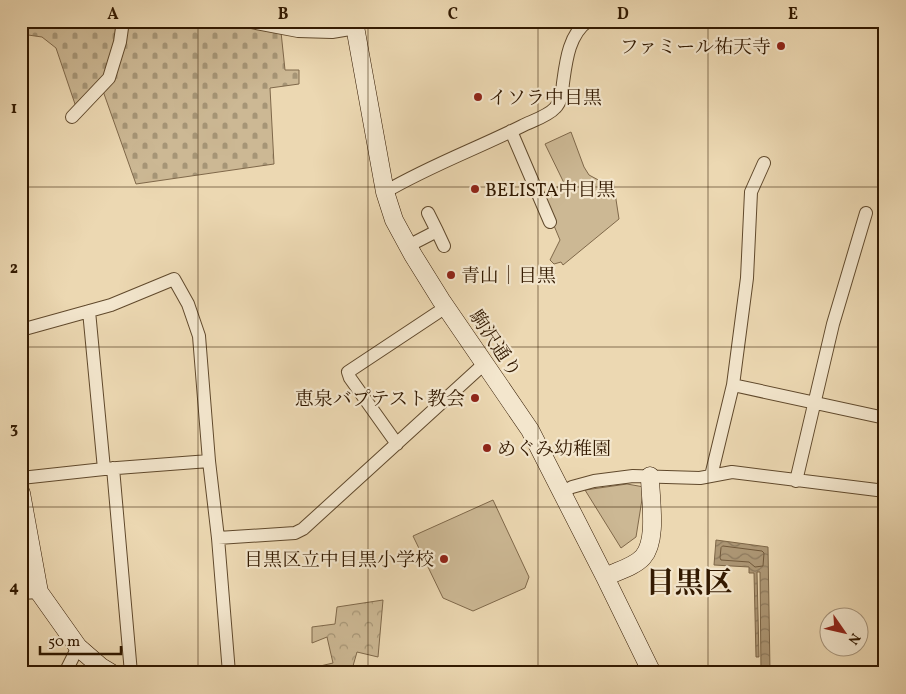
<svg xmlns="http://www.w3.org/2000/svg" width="906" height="694" font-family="Vollkorn,'Noto Serif JP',serif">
  <defs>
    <pattern id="forest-crowns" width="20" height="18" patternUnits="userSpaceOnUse" patternTransform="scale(1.25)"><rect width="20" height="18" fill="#ccb894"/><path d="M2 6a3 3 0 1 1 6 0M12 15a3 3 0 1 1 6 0" fill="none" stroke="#a69576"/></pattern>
    <pattern id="cemetery-stones" width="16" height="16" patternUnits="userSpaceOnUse" patternTransform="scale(1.25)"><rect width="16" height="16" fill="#ccb894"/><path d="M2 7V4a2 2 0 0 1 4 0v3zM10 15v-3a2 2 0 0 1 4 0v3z" fill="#a69576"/></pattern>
    <pattern id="water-waves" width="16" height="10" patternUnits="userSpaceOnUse" patternTransform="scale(1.25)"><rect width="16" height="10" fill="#ad9775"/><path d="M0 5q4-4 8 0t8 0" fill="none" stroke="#8d7a5e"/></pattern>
  </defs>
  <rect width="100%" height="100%" fill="#ecd8b2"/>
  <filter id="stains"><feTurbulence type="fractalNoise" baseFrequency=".004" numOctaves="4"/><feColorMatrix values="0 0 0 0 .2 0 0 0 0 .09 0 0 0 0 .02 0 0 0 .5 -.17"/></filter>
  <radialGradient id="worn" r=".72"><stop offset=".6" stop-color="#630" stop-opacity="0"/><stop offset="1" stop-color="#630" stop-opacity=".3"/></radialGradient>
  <path fill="url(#forest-crowns)" stroke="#7f684a" d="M383 600 378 657 357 652 351 673H318L316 667 333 663 327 637 312 643V627L335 624 337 607Z"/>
  <path fill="url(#cemetery-stones)" stroke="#7f684a" d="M21 21H119L105 77 76 107 56 48 42 37 21 34Z
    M127 21H227L281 32 285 70H299V84L270 88 274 164 136 184 103 91Z"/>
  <path fill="#ccb894" stroke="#7f684a" d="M571 132 584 167 589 175 604 183 613 180 619 219 563 265 561 262 554 264 550 260 560 240 542 197 564 183 545 144Z
    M627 484 644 487 636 537 621 548 585 490Z
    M493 500 529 577 525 588 473 611 443 598 413 536Z"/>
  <path fill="url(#water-waves)" stroke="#7c6546" d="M716 540 768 547 770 672H761L760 572H757L759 657H756L754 573H749V567L714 565Z"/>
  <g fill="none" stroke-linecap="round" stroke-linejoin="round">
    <path stroke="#70583a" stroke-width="1" d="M723 546 762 551 764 553 763 566 755 567 749 562 721 560 720 558 721 548Z"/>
    <g stroke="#60492c" stroke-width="14">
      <path id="street" d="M246 21 298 31 332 32 356 28
        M72 117 109 78 120 42 123 21
        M511 131 550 222
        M385 192C429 166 476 149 522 126 532 121 548 116 555 108 562 101 562 92 563 83 566 61 569 34 588 21
        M437 231 444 246
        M408 246 437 231 428 213
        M89 311 104 469
        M21 330 111 305 174 279 188 304 199 336 209 461 218 538 229 673
        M733 385 885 418
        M397 444 350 378 348 372 446 307
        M113 468 131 673
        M711 476 733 385 747 278 751 192 764 163
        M21 478 104 469 209 461
        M796 481 833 324 866 213
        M562 492 572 487 594 481 633 476 700 478 732 472 885 491
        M218 538 295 533 303 529 484 364
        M21 593 39 592
        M65 673 78 647"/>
    </g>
    <g stroke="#321900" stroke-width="19">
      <path id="secondary" d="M354 21 385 192 394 220 413 255 441 300 530 430 605 577 652 673
        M21 493 39 592 78 647 101 667 111 673
        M605 577C617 571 634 567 643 557 658 540 650 498 650 476"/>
    </g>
    <use href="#street" stroke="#f3e6cd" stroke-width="12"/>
    <use href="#secondary" stroke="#f3e6cd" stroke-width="18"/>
  </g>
  <path fill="none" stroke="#321900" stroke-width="1" stroke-opacity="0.55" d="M198 21V673M368 21V673M538 21V673M708 21V673M21 187H885M21 347H885M21 507H885"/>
  <g fill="#8f2418" stroke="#f3e6cd" stroke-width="2">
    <circle cx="781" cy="46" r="5"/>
    <circle cx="478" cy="97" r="5"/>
    <circle cx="475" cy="189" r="5"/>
    <circle cx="451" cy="275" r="5"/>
    <circle cx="475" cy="398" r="5"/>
    <circle cx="487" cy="448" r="5"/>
    <circle cx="444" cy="559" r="5"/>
  </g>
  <g text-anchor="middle" stroke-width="4.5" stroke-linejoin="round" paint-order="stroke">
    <g font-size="19" fill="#321900" stroke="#f3e6cd" text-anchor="start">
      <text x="771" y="53" text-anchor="end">ファミール祐天寺</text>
      <text x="488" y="104">イソラ中目黒</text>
      <text x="485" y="196">BELISTA中目黒</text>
      <text x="461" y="282">青山｜目黒</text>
      <text x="465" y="405" text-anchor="end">恵泉バプテスト教会</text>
      <text x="497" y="455">めぐみ幼稚園</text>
      <text x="434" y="566" text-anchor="end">目黒区立中目黒小学校</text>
    </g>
    <g font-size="19" fill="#321900" stroke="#f3e6cd">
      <text transform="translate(496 343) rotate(56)" y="7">駒沢通り</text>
    </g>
    <g font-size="29" font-weight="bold" fill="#321900" stroke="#f3e6cd">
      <text x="689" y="592">目黒区</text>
    </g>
  </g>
  <rect width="906" height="694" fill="none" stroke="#ecd8b2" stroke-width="55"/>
  <g transform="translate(844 632) rotate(124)"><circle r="24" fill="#f3e6cd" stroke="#a6947b"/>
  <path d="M0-4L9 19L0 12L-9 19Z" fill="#8f2418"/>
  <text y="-8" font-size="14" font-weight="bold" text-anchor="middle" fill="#321900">N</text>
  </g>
  <path d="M40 646v8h81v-8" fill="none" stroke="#321900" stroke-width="2.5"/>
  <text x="48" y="646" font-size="15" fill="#321900" stroke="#f3e6cd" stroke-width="4" paint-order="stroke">50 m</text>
  <rect x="28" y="28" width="850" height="638" fill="none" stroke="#321900" stroke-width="2"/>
  <g font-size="16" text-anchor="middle" font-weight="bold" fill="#321900">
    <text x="113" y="19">A</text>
    <text x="283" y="19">B</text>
    <text x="453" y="19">C</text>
    <text x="623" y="19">D</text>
    <text x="793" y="19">E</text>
    <text x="14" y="113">1</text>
    <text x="14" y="273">2</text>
    <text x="14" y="433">3</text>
    <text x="14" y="592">4</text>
  </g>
  <rect width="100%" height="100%" filter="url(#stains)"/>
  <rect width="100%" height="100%" fill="url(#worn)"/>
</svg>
